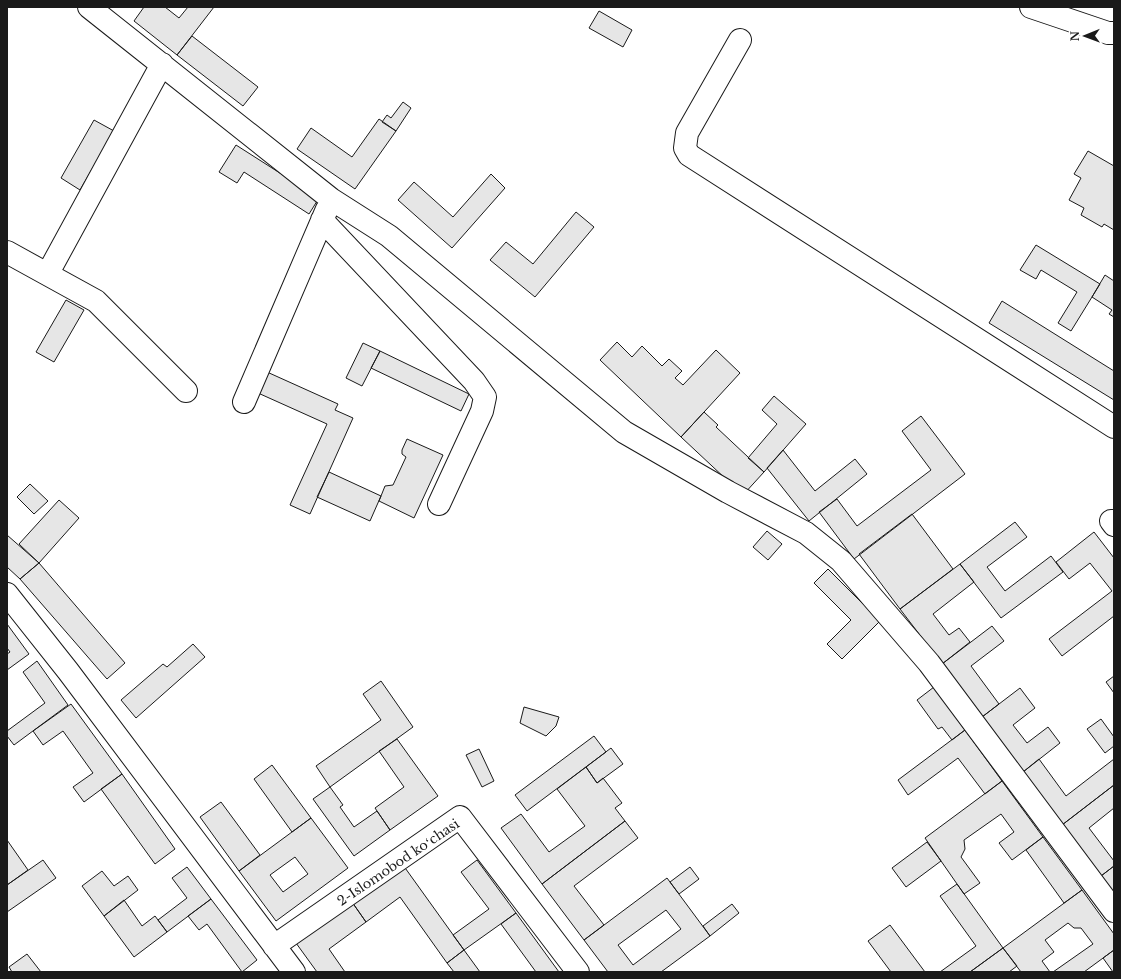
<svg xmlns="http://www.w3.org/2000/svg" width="1121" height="979" font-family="'Libre Baskerville',serif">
  <rect width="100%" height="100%" fill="#fff"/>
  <path fill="#e6e6e6" stroke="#1a1a1a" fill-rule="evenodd" d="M144 7H165L179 18 188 7H214L177 55 134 21Z
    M599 11 632 30 623 47 589 28Z
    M192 36 258 87 243 106 177 55Z
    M403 102 411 108 396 131 382 122 387 115 391 118Z
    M379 119 396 131 355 189 297 149 311 128 352 157Z
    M94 120 114 131 80 190 61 178Z
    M236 145 319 198 309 214 244 172 237 183 219 172Z
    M1088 151 1114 166V230L1104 224 1102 227 1081 215 1084 208 1069 200 1081 178 1074 174Z
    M491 174 505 188 452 248 398 200 414 182 453 217Z
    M576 212 594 227 535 297 490 260 506 242 533 264Z
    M1036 245 1100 284 1071 331 1058 323 1077 292 1041 270 1036 279 1020 270Z
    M1105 275 1114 281V317L1109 314 1112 310 1092 297Z
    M66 300 84 310 54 362 36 352Z
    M1002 301 1114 371V400L989 323Z
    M617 342 632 357 642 346 662 366 669 359 682 371 675 378 683 385 716 350 740 373 681 437 600 360Z
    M363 343 380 351 362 386 346 378Z
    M380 351 469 394 461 411 371 368Z
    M267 372 338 404 335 410 353 418 310 514 290 505 327 424 258 393Z
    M774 396 806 424 764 472 748 458 777 424 762 410Z
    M704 412 718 425 716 427 764 472 743 495 681 437Z
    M921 416 965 474 854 559 819 512 837 499 857 526 931 470 902 431Z
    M407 439 443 455 414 518 379 501 385 486 393 485 406 457 402 454V450Z
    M783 450 815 491 855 459 867 474 809 521 767 468Z
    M329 472 381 496 370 521 317 497Z
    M30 484 48 501 34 514 17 497Z
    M59 500 79 518 39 563 19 544Z
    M912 514 953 569 900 609 859 554Z
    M1015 522 1027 537 987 567 1005 591 1051 556 1063 572 1001 618 960 564Z
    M767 531 782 544 768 560 753 547Z
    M1094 532 1114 558V616L1062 656 1049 639 1112 591 1090 563 1069 579 1056 562Z
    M7 535 39 563 20 579 7 567Z
    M39 563 125 663 107 679 20 579Z
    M960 564 974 582 933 614 949 635 959 628 970 642 942 664 900 609Z
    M828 569 880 621 842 659 827 644 851 620 814 583Z
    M7 624 29 654 7 670V654L10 652 7 648Z
    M992 626 1004 641 971 666 999 704 982 717 942 664Z
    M193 644 205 657 136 718 121 700 163 664 167 667Z
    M37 661 68 705 14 745 7 736V731L45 703 23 672Z
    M1114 676V693L1106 682Z
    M381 681 413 727 330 787 316 766 381 720 363 694Z
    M934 687 965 730 952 740 942 727 938 729 917 700Z
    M1020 688 1035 708 1013 725 1027 743 1048 727 1060 743 1023 772 982 717Z
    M71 704 122 774 84 802 73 787 93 773 63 731 43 745 33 731Z
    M524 707 559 717 556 726 546 736 520 723Z
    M1101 719 1114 737V746L1105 753 1087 729Z
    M965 730 1002 781 985 794 958 758 908 795 898 780Z
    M594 736 606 752 527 811 515 795Z
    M397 739 438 796 390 830 375 808 404 787 379 751Z
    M611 748 623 764 597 783 586 767Z
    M479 749 494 781 482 787 466 755Z
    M1039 759 1066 796 1114 759V785L1062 825 1023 772Z
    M272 765 311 818 292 832 254 779Z
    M586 767 597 783 603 778 622 803 615 808 625 821 542 884 501 828 521 814 549 852 585 826 557 789Z
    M122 774 175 849 155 864 101 789Z
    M1002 781 1043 837 1012 860 999 843 1014 832 1001 814 964 840 965 849 961 857 980 883 964 894 925 838Z
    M1114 785V808L1089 828 1114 861V866L1101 876 1062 825Z
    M330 787 343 805 340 807 354 827 377 811 390 830 354 856 313 799Z
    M221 802 260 855 239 871 200 817Z
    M311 818 348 868 276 921 239 871ZM295 857 308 874 283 892 270 875Z
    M625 821 638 838 574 886 604 925 584 940 542 884Z
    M1043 837 1082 890 1064 903 1026 850Z
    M7 840 28 870 7 885Z
    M927 842 941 861 906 887 892 868Z
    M43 860 56 878 7 912V885Z
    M477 860 516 913 464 950 453 935 489 909 461 872Z
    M403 865 464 950 447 963 400 897 366 922 352 902Z
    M1114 866V893L1101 876Z
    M187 867 211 899 167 932 158 920 187 898 172 878Z
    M690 867 699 879 679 894 670 882Z
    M102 871 114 886 128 876 138 890 104 916 82 886Z
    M667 878 710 936 661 972H608L584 940ZM666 910 681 929 633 965 618 945Z
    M957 884 1003 948 970 972H940L976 946 940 896Z
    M1082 890 1114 934V950L1084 972H1053L1093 944 1081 928H1074L1068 923 1045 940 1054 952 1042 961 1050 972H1021L1003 948Z
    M211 899 257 960 242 972 207 924 199 930 188 916Z
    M124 900 142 926 155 916 167 932 134 957 104 916Z
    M352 902 366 922 329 949 345 972H317L296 943Z
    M732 904 739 913 710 936 703 926Z
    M516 913 559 972H536L501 924Z
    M890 925 925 972H891L868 941Z
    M1003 948 1017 966 1009 972H970Z
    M464 950 480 972H454L447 963Z
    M1114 950V972H1113L1103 958Z
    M27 954 41 972H12L9 967Z"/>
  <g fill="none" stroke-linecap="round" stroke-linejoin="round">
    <g stroke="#1a1a1a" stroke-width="24">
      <path id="minor" d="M89 7 331 199 389 236 624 432 728 492 806 533 841 561 929 663 1114 911
        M1031 7 1108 33H1114
        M740 40 687 133 685 148 689 155 1114 427
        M322 220 474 381 485 397 482 411 439 504
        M7 252 96 301 186 391
        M48 273 162 64
        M244 402 327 209
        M1111 521 1114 525
        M7 594 68 671 294 972
        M274 946 460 817 578 972"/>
    </g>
    <use href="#minor" stroke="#fff" stroke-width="22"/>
  </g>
  <g text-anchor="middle" stroke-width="3" stroke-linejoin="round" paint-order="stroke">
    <g font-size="13" fill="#1a1a1a" stroke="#fff">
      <text transform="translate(398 862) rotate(-34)" y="5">2-Islomobod koʻchasi</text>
    </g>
  </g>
  <rect width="1121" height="979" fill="none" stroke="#1a1a1a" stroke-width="16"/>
  <g transform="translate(1085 36) rotate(269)" stroke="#ffffff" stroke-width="3" paint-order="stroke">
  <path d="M0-3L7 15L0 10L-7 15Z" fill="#1a1a1a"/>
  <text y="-6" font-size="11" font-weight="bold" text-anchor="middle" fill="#1a1a1a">N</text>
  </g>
</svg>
